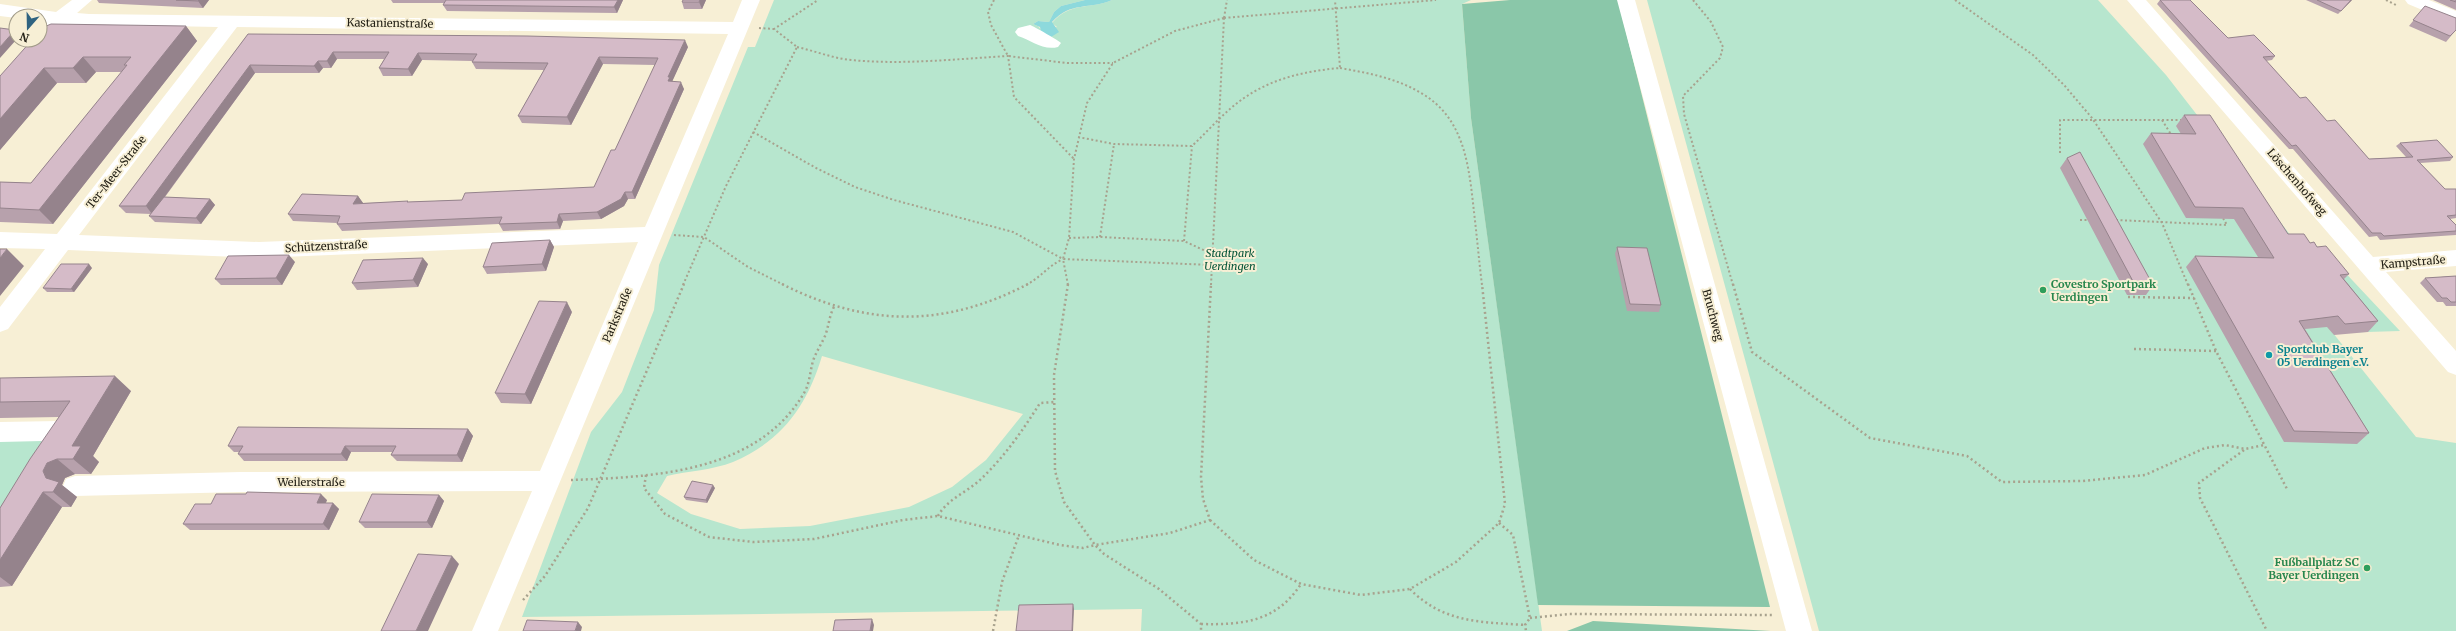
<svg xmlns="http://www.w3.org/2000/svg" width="2456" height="631" font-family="Merriweather,serif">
  <rect width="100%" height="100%" fill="#f7efd5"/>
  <path fill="#b7e6ce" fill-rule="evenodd" d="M774 0H1085L1061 6 1054 12 1049 22 1038 21 1033 24 1038 26 1042 31 1057 27 1052 23C1071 1 1089 10 1112 0H1471L1462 4 1471 118 1542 631H1141L1142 609 522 617 591 432 622 392 654 310 659 265 748 47H755ZM822 356 1023 414 986 460 952 487 909 507 810 526 740 529 691 514 657 493 667 476C688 471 713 470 733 462 782 441 807 406 822 356Z
    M1647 0H2098L2166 75 2295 241 2322 248 2400 331 2333 333 2416 437 2456 443V631H1819Z
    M46 438 0 509V439Z"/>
  <path fill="#8ac7a9" d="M1510 0H1618L1770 607 1538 605 1471 118 1462 4Z
    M1593 621 1771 631H1567Z"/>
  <path fill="#8dd9dc" d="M1085 0H1112C1089 10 1071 1 1052 22L1059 32 1051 37 1041 32 1040 27 1033 24 1038 21 1049 22 1054 12 1061 6Z"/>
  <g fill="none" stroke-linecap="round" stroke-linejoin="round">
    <path stroke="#a8a28e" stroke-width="2" stroke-dasharray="2 2.5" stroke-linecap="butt" d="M994 0 988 12 991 25 1008 56 1067 63H1113
      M1693 0 1711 22 1723 47 1720 58 1683 96 1684 114 1733 285
      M1955 0 2033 55 2064 85 2092 118 2162 223 2188 285
      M2386 0 2396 5
      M1224 18 1227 0
      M1224 18 1436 0
      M759 28 774 29
      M797 47C815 51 832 58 851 60 903 65 956 59 1008 56L1014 97 1074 159
      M1340 68C1368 73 1396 78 1421 93 1465 118 1469 167 1474 212 1477 237 1479 261 1482 285
      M2162 120 2172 136
      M753 132 816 168 855 187 894 200 1013 232 1063 259 1212 265
      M1078 137 1114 144 1192 146C1209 130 1225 111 1244 98 1273 78 1306 71 1340 68L1335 0
      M2060 153V120H2183
      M2080 220H2087
      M2116 220 2227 225 2223 218
      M674 235 704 237 748 267 784 285
      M1100 237 1114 144
      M1069 238 1100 237 1184 241 1212 254
      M1184 241 1192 146
      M683 285 726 186 797 47 774 29 818 0
      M1026 285C1040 278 1048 266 1063 259
      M1068 285 1063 259 1069 238 1074 159 1087 103 1113 63 1175 31 1224 18
      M1211 285 1224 18"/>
    <path stroke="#a8a28e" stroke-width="2.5" stroke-dasharray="2 3" stroke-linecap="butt" d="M782 284C867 327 944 328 1028 284
      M1068 284 1054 375 1055 471 1064 502 1095 545 1170 533 1210 520 1203 499 1201 477 1211 284
      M1733 284 1752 352 1870 438 1967 456 2002 482 2082 481 2145 475 2205 448 2225 445 2245 449 2264 445
      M2188 284 2216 351 2287 489
      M2128 297 2194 298
      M2134 349 2216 351
      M2244 450 2199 483 2200 498 2267 631
      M646 475 644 488 665 514 709 537 753 542 814 539 903 520 938 516 1060 545 1083 548 1095 545 1104 554 1159 589 1201 624V631
      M571 480C653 477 757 473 804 393 810 383 810 371 813 361 816 352 821 345 825 336 829 326 829 315 835 305
      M938 516C947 499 968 492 982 478 1005 456 1023 430 1040 403L1055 402
      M1210 520 1254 560 1301 584 1361 595 1410 589 1456 562 1499 523 1505 504 1482 284
      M1499 523 1513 535 1530 618 1525 625 1526 631
      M1410 589C1443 623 1481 622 1525 625
      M523 600 545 576 588 508 684 284
      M1530 618 1569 614 1772 615
      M1201 624C1243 625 1276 622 1301 584
      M993 631 1002 582 1019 535"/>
    <path fill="#fff" fill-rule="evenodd" d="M72 0H92L77 13 89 14 733 22 742 0H760L498 631H472L532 491 241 492 75 496 66 493 63 486 66 479 75 476 241 472 540 471 638 242 259 258 68 250 8 329 0 332V307L45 249 0 248V232L57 234 218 27 64 24C54 32 47 44 33 40H40V25L43 22H40V16H16V18L0 16V4L56 12ZM237 27 728 34 645 227 259 242 79 235Z
      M1617 0H1635L1812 631H1786Z
      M2127 0H2146L2373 257 2456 250V266L2386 272 2456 351V375L2448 372Z
      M2405 0H2429L2456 11V24L2408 4Z
      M1030 25C1033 26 1060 41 1061 43L1058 47C1043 51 1031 40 1018 36L1015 32 1018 28Z
      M60 421 68 424 72 431 59 453 51 456 43 453 39 446 42 441 0 442V422Z"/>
  </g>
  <path fill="#b7a1ac" d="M97 0H209L203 8 99 3Z
    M391 0H623L617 13 447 11 443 5 444 3H393Z
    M683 0H706L702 9H684L682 2Z
    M2160 0H2190L2228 38 2275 56 2272 60 2266 61 2300 98 2327 121 2369 159 2406 157 2396 146 2400 143 2453 157 2450 161 2420 163 2445 189H2456V218L2450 219 2456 225V235L2380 240 2377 236 2369 237 2293 149H2289L2157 4Z
    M2306 0H2352L2338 14Z
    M2433 0H2456V10Z
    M2425 6 2456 30 2446 42 2409 26Z
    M186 26 197 41 53 224 0 222V182L31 183 122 72H96L86 83H57L0 150V76Z
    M248 34 688 47 672 81 684 89 635 199H628L624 206 601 219 563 221 560 229 503 231 499 224 342 231 337 224V223L293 221 288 214 358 196 363 203 409 202 462 200 594 187 615 150 655 65 603 64 571 125 522 123 518 116 544 70 476 69 472 62V61L422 60 412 76H383L379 68 384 59H337L331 68H323L319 73H255L165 197 210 199 215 205 201 224 155 222 149 216 151 214 126 213 119 206Z
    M2184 115 2288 234 2310 243 2317 247 2349 274 2344 279 2378 321 2368 332 2334 335 2327 327 2305 329 2369 433 2357 444 2284 442 2186 267 2195 256 2258 257 2234 219 2186 218 2143 144 2151 133 2181 134 2176 126Z
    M2067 158 2153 285 2146 295H2127L2060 168Z
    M550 240 554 247 546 271 487 274 483 267Z
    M1617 247 1661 305 1659 312 1627 311 1615 254Z
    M295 262 282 285H221L215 279Z
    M428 264 418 287 357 290 352 283Z
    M92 268 74 292H47L43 288Z
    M2456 276V306H2446L2443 302H2437L2420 283 2425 278Z
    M572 312 531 404 501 403 495 393Z
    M0 378 131 391 93 456 99 462 91 474H75L65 478 62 485 77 497 71 507H62L12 586 0 587V508L59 417 0 418Z
    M468 429 473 436 462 462 397 461 391 455 392 452H351L347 461H244L238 454 239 452H234L228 446Z
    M715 488 707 503 686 500 684 497Z
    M439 495 444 501 432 528H365L359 522Z
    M327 500 326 503H333L339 509 329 530H190L183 524 211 504Z"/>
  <path fill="#95838c" d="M199 0H209L203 8 198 1Z
    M618 0H623L617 13 614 7Z
    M700 0H706L702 9 699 2Z
    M2351 0H2352L2338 14 2341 11Z
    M186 26 197 41 53 224 39 210Z
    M15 30 16 31V40L0 58V47Z
    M685 40 688 47 672 82 668 81V77Z
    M333 52 337 59 331 68 327 61Z
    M418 53 422 60 412 76 408 69Z
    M83 57 96 72 86 83 73 68Z
    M599 57 603 64 571 125 567 117Z
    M318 61 323 68 319 73 314 66Z
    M250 65 255 73 152 214 146 206Z
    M44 68 57 83 0 150V119Z
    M681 82 684 89 635 199 632 192Z
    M625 192 628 199 624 206 601 219 597 212Z
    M358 196 363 203 353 204Z
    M210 199 215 205 201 224 196 218Z
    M559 214 563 221 560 229 557 222Z
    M550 240 554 247 546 271 542 264Z
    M7 249 24 266 0 296V258Z
    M289 255 295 262 282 285 276 278Z
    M423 258 428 264 418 287 413 280Z
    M89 264 92 268 74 292 71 289Z
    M567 302 572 312 531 404 525 394Z
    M115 376 131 391 93 456 99 462 91 474 73 459 72 446Z
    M468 429 473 436 462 462 457 455Z
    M345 446 351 452 347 461 341 454Z
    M57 459 75 474 65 478 62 485 77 497 71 507 53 492 43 471 47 463Z
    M713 485 715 488 707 503 706 500Z
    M43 492 62 507 12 586 0 577V560Z
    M321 494 327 500 322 510 317 503Z
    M439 495 444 501 432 528 427 522Z
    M333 503 339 509 329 530 323 524Z
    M452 556 459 564 428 631H416Z
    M1073 604 1074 609 1073 631H1072Z
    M872 619 874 625 873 631H870Z
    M578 622 582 627 581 631H575Z"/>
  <path fill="#d5bbc8" stroke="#95838c" d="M176 0H199L198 1Z
    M446 0H618L614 7 443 5Z
    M683 0H700L699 2H682Z
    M2160 0H2190L2228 38 2254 35 2275 56 2263 57 2300 98 2306 97 2327 121 2335 120 2369 159 2413 157 2400 143 2437 140 2453 157 2417 160 2445 189H2456V215L2447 216 2456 225V231L2384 236 2381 233H2372L2296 145 2292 146Z
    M2317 0H2351L2341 11Z
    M2450 0H2456V2Z
    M2425 6 2456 18V30L2450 36 2413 20Z
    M51 24 186 26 39 210 0 208V182L31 183 127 65H124L131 57H83L73 68H44L0 119V76L32 40H40V31L44 27Z
    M0 28 15 30 0 47Z
    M248 34 527 36 685 40 668 77H670L668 81 681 82 632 192H625L621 199 597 212 559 214 557 222 499 224 502 217 337 224 340 216 288 214 302 194 358 196 353 204 408 201 407 202 462 200 465 193 594 187 611 150H615L658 58 599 57 567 117 518 116 548 63 472 62 477 54 418 53 408 69 379 68 389 52H333L327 61H318L314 66 250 65 146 206H119Z
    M2184 115H2210L2288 234H2304L2310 243 2314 242 2317 247 2326 246 2349 274 2340 275 2378 321 2345 324 2338 316 2299 321 2369 433 2294 431 2195 256 2274 258 2243 208 2195 207 2151 133 2196 134Z
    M2080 152 2153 285H2135L2067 158Z
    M164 197 210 199 196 218 149 216Z
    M550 240 542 264 483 267 492 243Z
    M1617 247 1647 248 1661 305 1630 304Z
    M0 249H7L0 258Z
    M289 255 276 278 215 279 228 256Z
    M423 258 413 280 352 283 363 260Z
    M61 264H89L71 289 43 288Z
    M2456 276V302H2451L2447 298H2442L2425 278Z
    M539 301 567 302 525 394 495 393Z
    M115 376 72 446H81L73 459H57L47 463 43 471 46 478 59 482 53 492H43L0 560V508L30 459 70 401 0 402V378Z
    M238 427 468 429 457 455H391L396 446H345L341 454H238L243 446H228Z
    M692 481 713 485 706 500 684 497Z
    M247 492 321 494 317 503H333L323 524H183L195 504H211L216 494H246Z
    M372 494 439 495 427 522H359Z
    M418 554 452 556 416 631H381Z
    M1073 604 1072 631H1016L1019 605Z
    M872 619 870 631H833L835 620Z
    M527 620 578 622 575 631H523Z"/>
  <g fill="#2e9e5b" stroke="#f7efd5" stroke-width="1.5">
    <circle cx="2043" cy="290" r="4"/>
    <circle cx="2367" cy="568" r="4"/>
  </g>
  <circle fill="#0f9aa8" stroke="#f7efd5" stroke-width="1.5" cx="2269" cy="355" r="4"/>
  <g text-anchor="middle" stroke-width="4" stroke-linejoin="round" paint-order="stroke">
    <g font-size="11" fill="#232016" stroke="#f7efd5">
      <text transform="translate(390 23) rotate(1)" y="4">Kastanienstraße</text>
      <text transform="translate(116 172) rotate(-52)" y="4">Ter-Meer-Straße</text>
      <text transform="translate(2297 182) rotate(49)" y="4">Löschenhofweg</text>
      <text transform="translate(326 246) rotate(-3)" y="4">Schützenstraße</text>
      <text transform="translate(2413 262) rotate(-5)" y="4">Kampstraße</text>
      <text transform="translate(617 315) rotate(-67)" y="4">Parkstraße</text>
      <text transform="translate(1713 315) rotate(75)" y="4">Bruchweg</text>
      <text x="311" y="486">Weilerstraße</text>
    </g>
    <g font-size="11" font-style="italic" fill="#06563a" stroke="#f7efd5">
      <text x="1230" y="257">Stadtpark<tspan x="1230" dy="13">Uerdingen</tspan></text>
    </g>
    <g font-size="11" font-weight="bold" fill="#27864d" stroke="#f7efd5" text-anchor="start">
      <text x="2051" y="288">Covestro Sportpark<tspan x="2051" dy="13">Uerdingen</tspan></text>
      <text x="2359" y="566" text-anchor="end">Fußballplatz SC<tspan x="2359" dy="13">Bayer Uerdingen</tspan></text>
    </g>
    <g font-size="11" font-weight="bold" fill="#0d838f" stroke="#f7efd5" text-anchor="start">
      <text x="2277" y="353">Sportclub Bayer<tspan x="2277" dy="13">05 Uerdingen e.V.</tspan></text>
    </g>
  </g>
  <g transform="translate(28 28) rotate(200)"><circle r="19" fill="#f7efd5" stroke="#a29c89"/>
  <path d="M0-3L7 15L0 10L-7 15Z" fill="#2f6380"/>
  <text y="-6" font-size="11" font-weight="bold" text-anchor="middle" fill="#232016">N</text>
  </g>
</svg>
